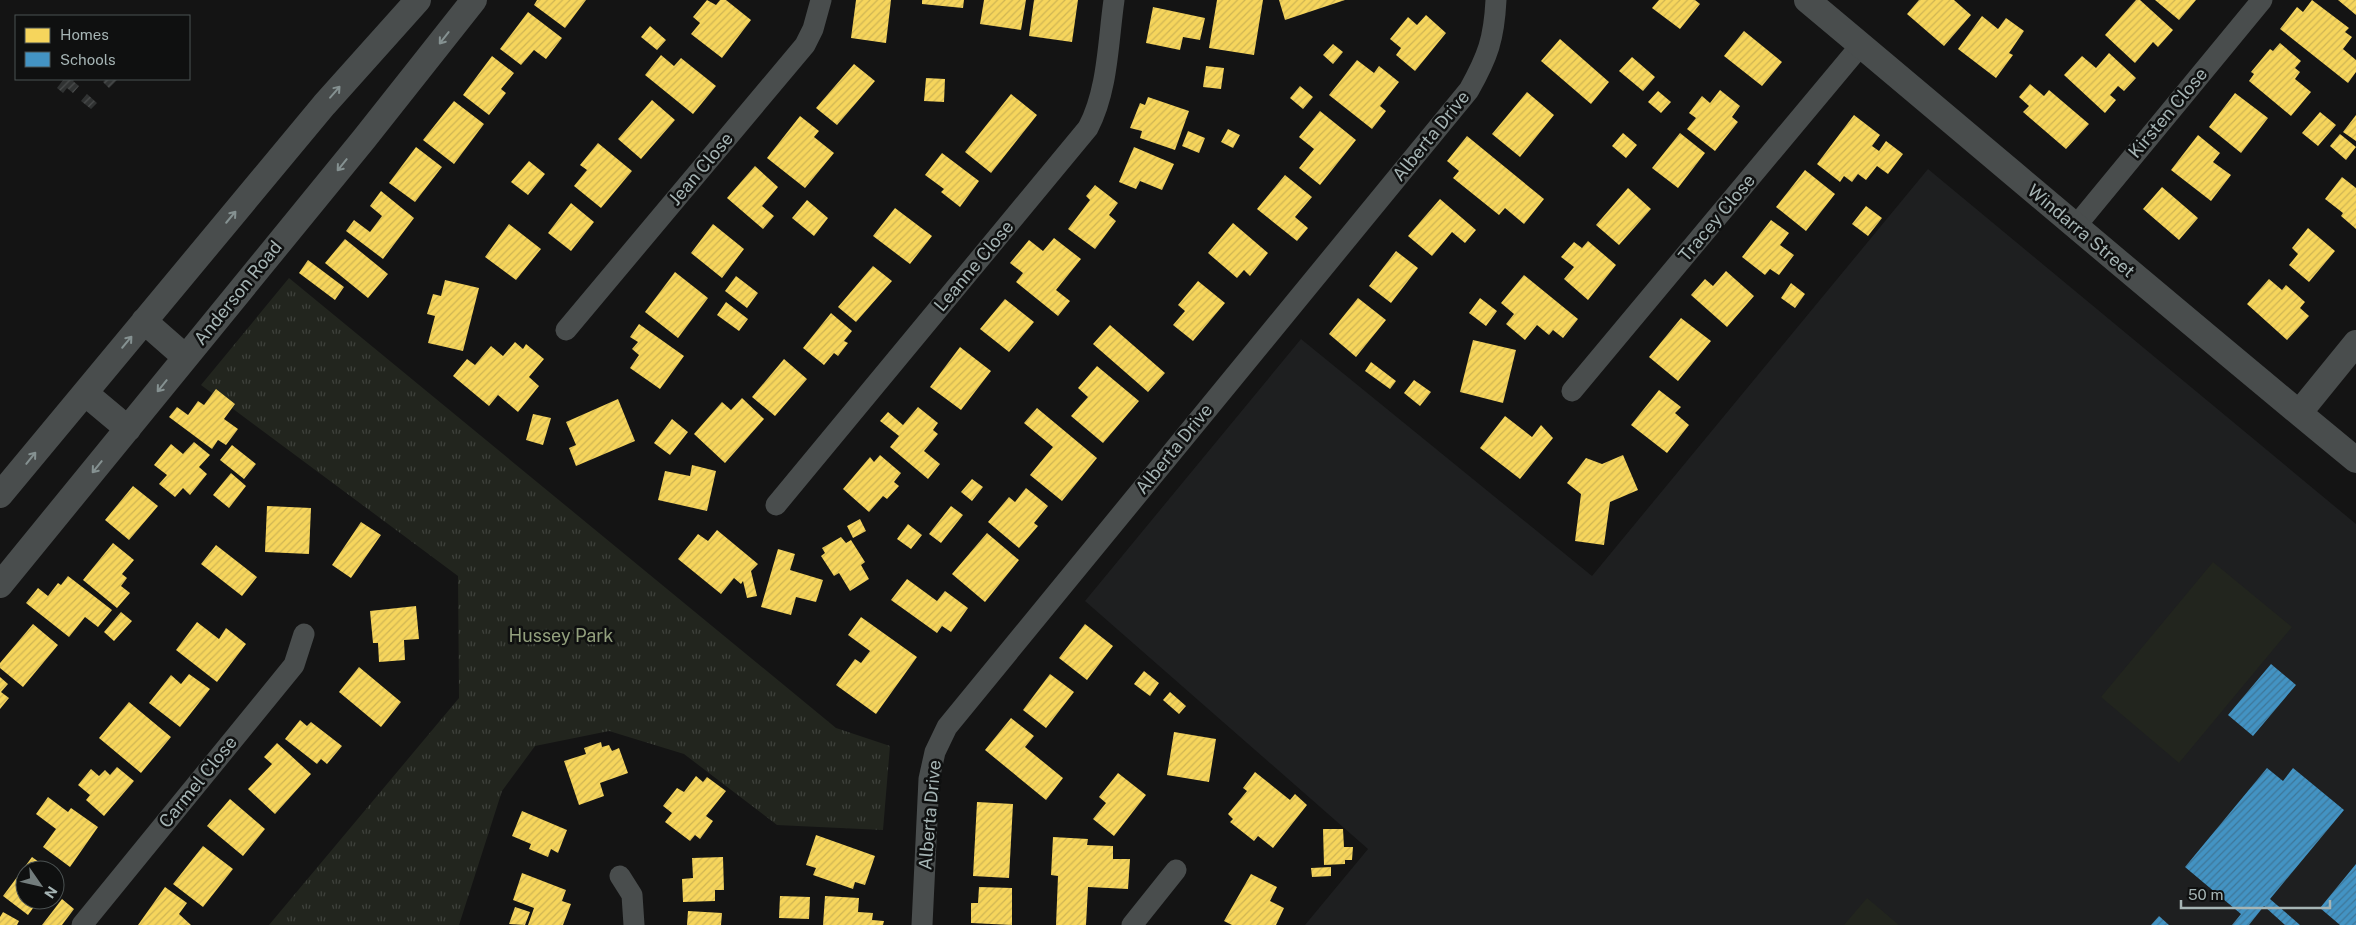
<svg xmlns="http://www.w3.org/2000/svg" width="2356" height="925" font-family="'Public Sans',sans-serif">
  <defs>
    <pattern id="park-tufts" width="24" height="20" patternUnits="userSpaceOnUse" patternTransform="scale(1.25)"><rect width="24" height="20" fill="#22251e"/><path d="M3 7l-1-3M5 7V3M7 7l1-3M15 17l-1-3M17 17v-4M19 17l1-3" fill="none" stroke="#3f423c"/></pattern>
    <pattern id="homes-hatch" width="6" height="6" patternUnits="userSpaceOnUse" patternTransform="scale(1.25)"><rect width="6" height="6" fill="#f6d55c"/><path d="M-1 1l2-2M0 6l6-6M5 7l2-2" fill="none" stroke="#cfb554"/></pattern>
    <pattern id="schools-hatch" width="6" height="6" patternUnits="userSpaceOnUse" patternTransform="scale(1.25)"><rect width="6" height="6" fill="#4393c3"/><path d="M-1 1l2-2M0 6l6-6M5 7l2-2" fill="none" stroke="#3e7799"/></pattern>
    <pattern id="building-hatch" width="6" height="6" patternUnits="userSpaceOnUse" patternTransform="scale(1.25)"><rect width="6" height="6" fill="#303232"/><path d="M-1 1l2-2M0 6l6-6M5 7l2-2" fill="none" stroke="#4b4d4d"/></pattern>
  </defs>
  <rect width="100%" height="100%" fill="#141414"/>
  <path fill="#1e1f20" d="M1928 169 2356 524V925H1305L1368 849 1085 601 1301 339 1592 576Z"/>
  <path fill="#22251e" d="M2213 562 2292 627 2179 763 2101 697Z
    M1867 898 1899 925H1844Z"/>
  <path fill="url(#park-tufts)" d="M289 278 836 728 890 746 883 830 777 825 684 754 609 731 535 746 502 791 459 925H269L459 698 458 576 201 385Z"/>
  <path fill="url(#homes-hatch)" d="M537 0H586L565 28 534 5Z
    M707 0 716 5 720 0H726L751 20 722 58 691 34 700 23 693 17Z
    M856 0H891L886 43 851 38Z
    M922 0H964L963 8 922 4Z
    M984 0H1026L1021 30 980 24Z
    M1034 0H1078L1072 42 1029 36Z
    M1217 0H1263L1254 55 1209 48Z
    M1279 0H1345L1285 20Z
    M1659 0H1695L1700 4 1680 29 1652 8Z
    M1919 0H1954L1971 15 1944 46 1907 14Z
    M2136 0H2140L2173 30 2158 47 2153 42 2135 63 2105 35Z
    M2155 0H2196L2179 20Z
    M2312 0 2349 28 2345 32 2352 37 2343 49 2356 60V72L2348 83 2280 29 2297 7 2303 12Z
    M2338 0H2356V15Z
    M1153 7 1205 18 1200 40 1183 37 1180 50 1146 43Z
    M528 12 562 38 546 59 534 50 521 65 500 49Z
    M1426 15 1446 33 1415 71 1396 55 1401 48 1390 39 1408 17 1417 25Z
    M1982 16 1998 29 2006 18 2024 31 2009 53 2013 55 1996 78 1958 49Z
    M650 26 666 40 657 50 641 37Z
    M1744 31 1782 62 1762 86 1724 56Z
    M1560 39 1609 82 1591 104 1541 61Z
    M2280 43 2301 61 2295 68 2300 72 2295 79 2311 92 2291 116 2249 81 2254 74 2251 72 2270 49 2273 51Z
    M1333 44 1343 52 1333 64 1323 55Z
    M2109 53 2136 78 2124 91 2118 86 2110 95 2116 100 2105 113 2064 75 2082 56 2096 68Z
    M661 55 674 66 681 58 716 86 693 114 645 75Z
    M492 56 514 73 501 89 506 93 489 115 463 95Z
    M1632 57 1655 77 1643 91 1619 71Z
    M1357 60 1374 73 1379 66 1399 82 1380 106 1386 111 1372 129 1329 95Z
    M854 64 875 81 837 125 816 108Z
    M1206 66 1224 68 1221 89 1203 87Z
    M926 78 945 79 944 102 924 101Z
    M2030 84 2044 96 2049 90 2089 124 2066 149 2023 112 2029 106 2019 97Z
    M1300 86 1313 97 1303 109 1290 98Z
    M1720 90 1740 106 1732 117 1738 122 1715 151 1687 129 1696 118 1689 113 1702 96 1710 103Z
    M1658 91 1671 102 1661 113 1648 102Z
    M1527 92 1554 115 1520 157 1492 134Z
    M2235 93 2268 118 2241 153 2209 127Z
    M1011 94 1037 115 991 173 965 152Z
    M1148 97 1189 111 1175 150 1140 138 1142 131 1130 128 1140 103 1145 105Z
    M652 100 675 120 641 159 618 139Z
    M454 101 484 124 454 164 423 140Z
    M1320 111 1356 140 1320 185 1299 168 1314 149 1299 137Z
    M2320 112 2336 125 2318 146 2302 133Z
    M1854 115 1880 135 1872 146 1879 151 1886 141 1903 154 1888 174 1877 166 1866 180 1858 174 1852 182 1844 176 1840 182 1817 164Z
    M2356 115V141L2343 132Z
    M800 116 819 131 814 137 834 153 805 188 767 158Z
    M1228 129 1240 135 1233 148 1221 142Z
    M1188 131 1205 138 1199 153 1182 146Z
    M1623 133 1637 145 1626 158 1612 146Z
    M1680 133 1705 153 1678 188 1652 168Z
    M2340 134 2356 147 2346 160 2330 146Z
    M2198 135 2220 153 2213 162 2231 175 2211 201 2171 170Z
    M1467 136 1544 199 1524 224 1505 208 1499 215 1453 178 1459 171 1447 161Z
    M598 143 632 171 601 208 574 186 587 170 580 165Z
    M416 147 442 167 415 202 389 183Z
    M1134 147 1174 164 1162 190 1140 181 1136 189 1119 182Z
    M942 153 979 181 960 207 941 192 944 189 925 175Z
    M529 161 545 174 528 195 511 182Z
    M755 166 778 187 762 206 774 216 763 229 727 198Z
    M1805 170 1835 194 1806 231 1776 207Z
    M1285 175 1312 197 1295 217 1308 228 1297 241 1257 209Z
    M2342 177 2356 188V229L2341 216 2343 213 2325 199Z
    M1095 185 1118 203 1109 215 1116 221 1095 249 1068 229 1090 200 1086 196Z
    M2162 187 2198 218 2179 240 2143 209Z
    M1628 188 1651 209 1619 245 1596 225Z
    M381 191 414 218 383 259 346 231 354 220 370 232 382 216 370 206Z
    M1440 199 1476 230 1465 243 1452 232 1432 256 1408 236Z
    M807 200 828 218 814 236 792 218Z
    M571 203 594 222 571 251 548 233Z
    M1866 206 1882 218 1868 236 1852 224Z
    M895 208 932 236 910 264 873 236Z
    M1771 220 1789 233 1780 245 1794 255 1779 275 1770 269 1765 275 1742 257Z
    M1233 223 1268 253 1250 276 1244 270 1237 278 1208 253Z
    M509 224 541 249 516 280 485 257Z
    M713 224 744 249 722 278 691 253Z
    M2308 228 2335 251 2309 282 2289 265 2298 254 2292 248Z
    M1054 238 1081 259 1056 290 1070 301 1058 316 1016 282 1023 273 1010 263 1029 240 1043 251Z
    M345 239 388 274 368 298 325 263Z
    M1588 241 1616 265 1588 300 1564 279 1574 267 1561 257 1574 242 1582 248Z
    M1396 251 1418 268 1391 303 1369 286Z
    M308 260 344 287 335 300 299 273Z
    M873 266 892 281 856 322 838 307Z
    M1726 271 1754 296 1727 327 1691 295 1705 279 1713 286Z
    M675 272 708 298 678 338 645 312Z
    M1524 275 1578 319 1563 338 1553 330 1549 335 1537 325 1525 340 1506 324 1514 314 1501 303Z
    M736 276 758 293 747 308 725 291Z
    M2269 279 2282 290 2286 285 2305 302 2300 308 2309 316 2287 340 2247 304Z
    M445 280 479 288 463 351 428 343 435 316 427 314 433 294 441 296Z
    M1198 281 1225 303 1193 341 1173 325 1185 311 1178 305Z
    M1791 283 1805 294 1795 308 1781 298Z
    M1358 298 1386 320 1356 357 1329 334Z
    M1480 298 1497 311 1486 326 1469 313Z
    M1005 299 1034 322 1009 352 980 329Z
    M726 302 748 319 739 331 717 315Z
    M831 313 852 331 844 341 848 343 838 356 834 353 824 365 803 348Z
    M1681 318 1711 341 1678 381 1649 357Z
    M639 324 684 356 660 389 630 368 639 355 632 349 638 342 630 337Z
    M1110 325 1165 373 1148 392 1093 344Z
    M1473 340 1516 350 1503 403 1460 392Z
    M515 342 523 349 526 344 544 359 529 377 539 386 518 412 498 395 489 406 453 376 467 359 475 365 491 346 503 356Z
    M960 347 991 371 961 410 930 387Z
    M784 359 807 379 775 416 752 397Z
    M1371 362 1396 381 1390 389 1365 371Z
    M1097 366 1139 401 1103 443 1071 416 1088 397 1078 388Z
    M1414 380 1431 392 1420 406 1404 393Z
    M216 389 235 404 224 419 238 429 226 445 218 440 212 449 169 417 177 407 188 415 198 401 204 405Z
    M1659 390 1681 407 1675 413 1689 425 1667 453 1631 425Z
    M742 398 764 419 725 463 694 434 722 402 731 410Z
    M618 399 635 441 576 466 569 448 576 445 566 422Z
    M918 407 938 423 933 430 938 434 924 451 940 464 928 479 890 447 899 436 880 421 888 412 903 425Z
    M1037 408 1097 458 1062 501 1030 475 1053 447 1024 423Z
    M533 414 551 418 543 445 526 440Z
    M1505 416 1532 437 1541 425 1553 438 1520 479 1480 448Z
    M672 419 688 432 670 455 654 443Z
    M194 442 210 455 199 467 207 474 190 495 183 488 175 497 159 484 167 475 154 465 171 444 183 454Z
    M232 445 256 464 244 479 220 460Z
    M880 455 901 473 894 482 899 486 887 499 883 496 869 512 843 489 870 457 874 462Z
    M1623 455 1638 490 1610 502 1604 545 1575 541 1581 494 1567 483 1586 458 1602 464Z
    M692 465 716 471 707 511 658 500 665 471 690 476Z
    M231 473 246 486 229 508 213 495Z
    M972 479 983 487 972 501 961 492Z
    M133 486 158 506 129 540 105 520Z
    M1026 488 1048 506 1034 523 1038 526 1019 548 988 522 1009 497 1015 502Z
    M267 506 311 508 309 554 265 552Z
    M951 506 963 515 941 543 929 534Z
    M860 519 866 531 853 538 847 526Z
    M361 522 381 535 351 578 332 565Z
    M908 524 922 535 911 549 897 539Z
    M717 530 758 564 751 571 757 596 747 598 743 581 741 584 734 578 721 594 678 559 698 534 708 541Z
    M987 533 1019 560 985 602 952 574Z
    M841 537 846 543 851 540 865 562 861 565 869 579 850 591 839 573 834 576 821 556 825 553 822 548Z
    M113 543 134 560 122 574 127 578 121 586 130 593 117 608 83 580Z
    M216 545 257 577 242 596 201 564Z
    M778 549 795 554 790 570 823 580 816 602 796 597 791 615 761 607Z
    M68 576 112 610 98 627 85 617 69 637 26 603 38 588 48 596 58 583 61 585Z
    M907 579 937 601 945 591 968 608 951 632 942 626 937 633 891 600Z
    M416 606 419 639 404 640 405 660 379 662 378 643H373L370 611Z
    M121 612 132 621 114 641 104 632Z
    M861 617 917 657 876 714 836 685 855 659 861 663 870 651 848 635Z
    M197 622 219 639 226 628 246 644 217 682 176 650Z
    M33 624 58 645 23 687 0 668V663Z
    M1085 624 1113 646 1087 680 1059 658Z
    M359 667 401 702 381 727 339 692Z
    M1144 671 1159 683 1150 696 1134 684Z
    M189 674 210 689 180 727 149 703 171 675 181 684Z
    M1050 674 1074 692 1046 728 1023 710Z
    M0 677 8 684 1 692 9 698 0 709Z
    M1170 692 1186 706 1179 714 1163 700Z
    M129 702 171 737 141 773 99 738Z
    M1011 718 1034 736 1025 747 1063 778 1046 800 985 750Z
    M300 720 307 726 311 722 342 746 327 764 321 759 317 764 285 739Z
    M1174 732 1216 739 1209 782 1167 775Z
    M601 742 602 747 609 745 612 751 619 748 628 773 600 783 604 796 579 805 564 761 586 754 584 748Z
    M277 743 311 774 275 814 248 789 272 764 264 757Z
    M117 767 134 781 104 816 86 800 90 795 78 785 91 769 99 776 105 770 110 775Z
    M1255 772 1290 800 1295 794 1307 805 1273 848 1258 836 1254 841 1230 822 1233 819 1228 814 1247 791 1243 788Z
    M1118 773 1146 795 1114 836 1093 819 1106 803 1099 797Z
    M696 776 703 782 707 777 726 791 706 816 713 821 700 839 695 835 690 841 665 822 672 813 663 806 677 788 684 792Z
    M48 797 68 812 71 808 98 827 70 867 43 847 56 829 36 814Z
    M230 799 265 829 243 856 207 826Z
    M977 802 1013 804 1009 878 973 876Z
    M522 811 567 830 558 853 551 849 548 857 529 849 531 844 512 836Z
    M1323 829H1343L1344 847H1353L1352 860H1345V864L1324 865Z
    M816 835 875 856 865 885 855 882 853 889 813 875 816 868 806 865Z
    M1053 837 1088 839 1087 845 1113 846V859H1130L1128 889 1088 887 1086 925H1056L1058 876 1051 875Z
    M203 846 233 869 203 907 173 884Z
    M32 857 50 870H25V900H39L28 915 3 896Z
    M723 857 724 890H715V901L683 902 682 879 693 878 692 858Z
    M1331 867V876L1312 877 1311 868Z
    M522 873 566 890 562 901 571 904 563 925H528L534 908 513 900Z
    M1251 874 1277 887 1270 901 1284 908 1276 925H1232L1224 921Z
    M165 887 187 903 179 914 191 925H138Z
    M979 887 1012 888V925L971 923V903H978Z
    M780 896 810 897 809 919 779 918Z
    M825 896 859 898 858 912 873 913 872 920 884 921 883 925H823Z
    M62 899 74 909 62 925H42Z
    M515 907 530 912 525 925 509 924Z
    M688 911 722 913 721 925H687Z
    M3 912 19 921 17 925H0V917Z"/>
  <path fill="url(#schools-hatch)" d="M2271 664 2296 685 2253 736 2228 715Z
    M2267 768 2283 781 2293 768 2344 810 2270 899 2300 925H2285L2264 906 2249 925H2232L2241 914 2185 867Z
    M2356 864V925H2340L2320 908Z
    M2159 916 2169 925H2151Z"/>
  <path fill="url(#building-hatch)" d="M64 79H75L73 81 79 86 73 93 67 88 63 93 57 88Z
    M106 79H118L109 88 103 82Z
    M87 94 97 103 91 109 81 101Z"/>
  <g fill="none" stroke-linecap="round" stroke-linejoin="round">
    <path stroke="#494d4d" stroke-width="21" d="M2075 227 2262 0
      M566 330 805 45 813 29 821 0
      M1572 391 1861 45
      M776 505 1088 128C1108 90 1108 42 1114 0
      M620 876 632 895 634 925
      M82 925 294 665 304 634
      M922 925 929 779 935 752 947 727 1469 90C1488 56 1494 39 1496 0
      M1132 925 1176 870"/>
    <path stroke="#494d4d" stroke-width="26" d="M1807 0C1990 153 2171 308 2356 460
      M144 321 185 357
      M85 393 128 429
      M2299 413 2356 343
      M0 495 324 105 418 0
      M0 585 364 139 474 0"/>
  </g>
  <defs><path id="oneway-shaft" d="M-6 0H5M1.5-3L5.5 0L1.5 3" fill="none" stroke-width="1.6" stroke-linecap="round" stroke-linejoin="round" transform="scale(1.25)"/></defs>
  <g stroke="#859191">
    <use href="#oneway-shaft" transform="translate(444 38) rotate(128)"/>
    <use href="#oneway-shaft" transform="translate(335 92) rotate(-49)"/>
    <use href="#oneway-shaft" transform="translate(342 165) rotate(129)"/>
    <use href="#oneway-shaft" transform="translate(231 217) rotate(-50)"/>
    <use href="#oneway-shaft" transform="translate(127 342) rotate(-50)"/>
    <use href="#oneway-shaft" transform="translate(162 386) rotate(129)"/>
    <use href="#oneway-shaft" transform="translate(31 458) rotate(-51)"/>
    <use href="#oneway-shaft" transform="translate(97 467) rotate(129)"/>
  </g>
  <g text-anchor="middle" stroke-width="5" stroke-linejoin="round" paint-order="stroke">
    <g font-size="18" fill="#a6b5b5" stroke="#0f1010">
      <text transform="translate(2168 113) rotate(-50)" y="6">Kirsten Close</text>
      <text transform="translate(1431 136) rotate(-51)" y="6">Alberta Drive</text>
      <text transform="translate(701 169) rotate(-50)" y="6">Jean Close</text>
      <text transform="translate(1717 218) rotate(-50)" y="6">Tracey Close</text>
      <text transform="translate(2081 231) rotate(40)" y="6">Windarra Street</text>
      <text transform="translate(974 266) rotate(-50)" y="6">Leanne Close</text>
      <text transform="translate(238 293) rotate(-51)" y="6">Anderson Road</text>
      <text transform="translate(1174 449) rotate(-51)" y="6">Alberta Drive</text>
      <text transform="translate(198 782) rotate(-51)" y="6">Carmel Close</text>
      <text transform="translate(930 815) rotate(-85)" y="6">Alberta Drive</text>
    </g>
    <g font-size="18" fill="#93a07d" stroke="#0f1010">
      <text x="561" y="642">Hussey Park</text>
    </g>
  </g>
  <rect x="15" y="15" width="175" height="65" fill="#0f1010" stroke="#4b5252"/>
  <rect x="25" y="28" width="25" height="15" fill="#f6d55c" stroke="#4b5252"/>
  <text x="60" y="40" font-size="15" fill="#a6b5b5">Homes</text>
  <rect x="25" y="52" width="25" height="15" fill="#4393c3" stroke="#4b5252"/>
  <text x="60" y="65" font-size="15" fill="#a6b5b5">Schools</text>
  <g transform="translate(40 885) rotate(124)"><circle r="24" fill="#0f1010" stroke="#4b5252"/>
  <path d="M0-4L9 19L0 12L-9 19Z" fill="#737d7d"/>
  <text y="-8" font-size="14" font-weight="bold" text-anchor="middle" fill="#a6b5b5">N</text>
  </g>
  <path d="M2181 900v8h149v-8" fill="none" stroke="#a6b5b5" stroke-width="2.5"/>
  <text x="2188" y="900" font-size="15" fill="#a6b5b5" stroke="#0f1010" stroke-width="4" paint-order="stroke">50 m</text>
</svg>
